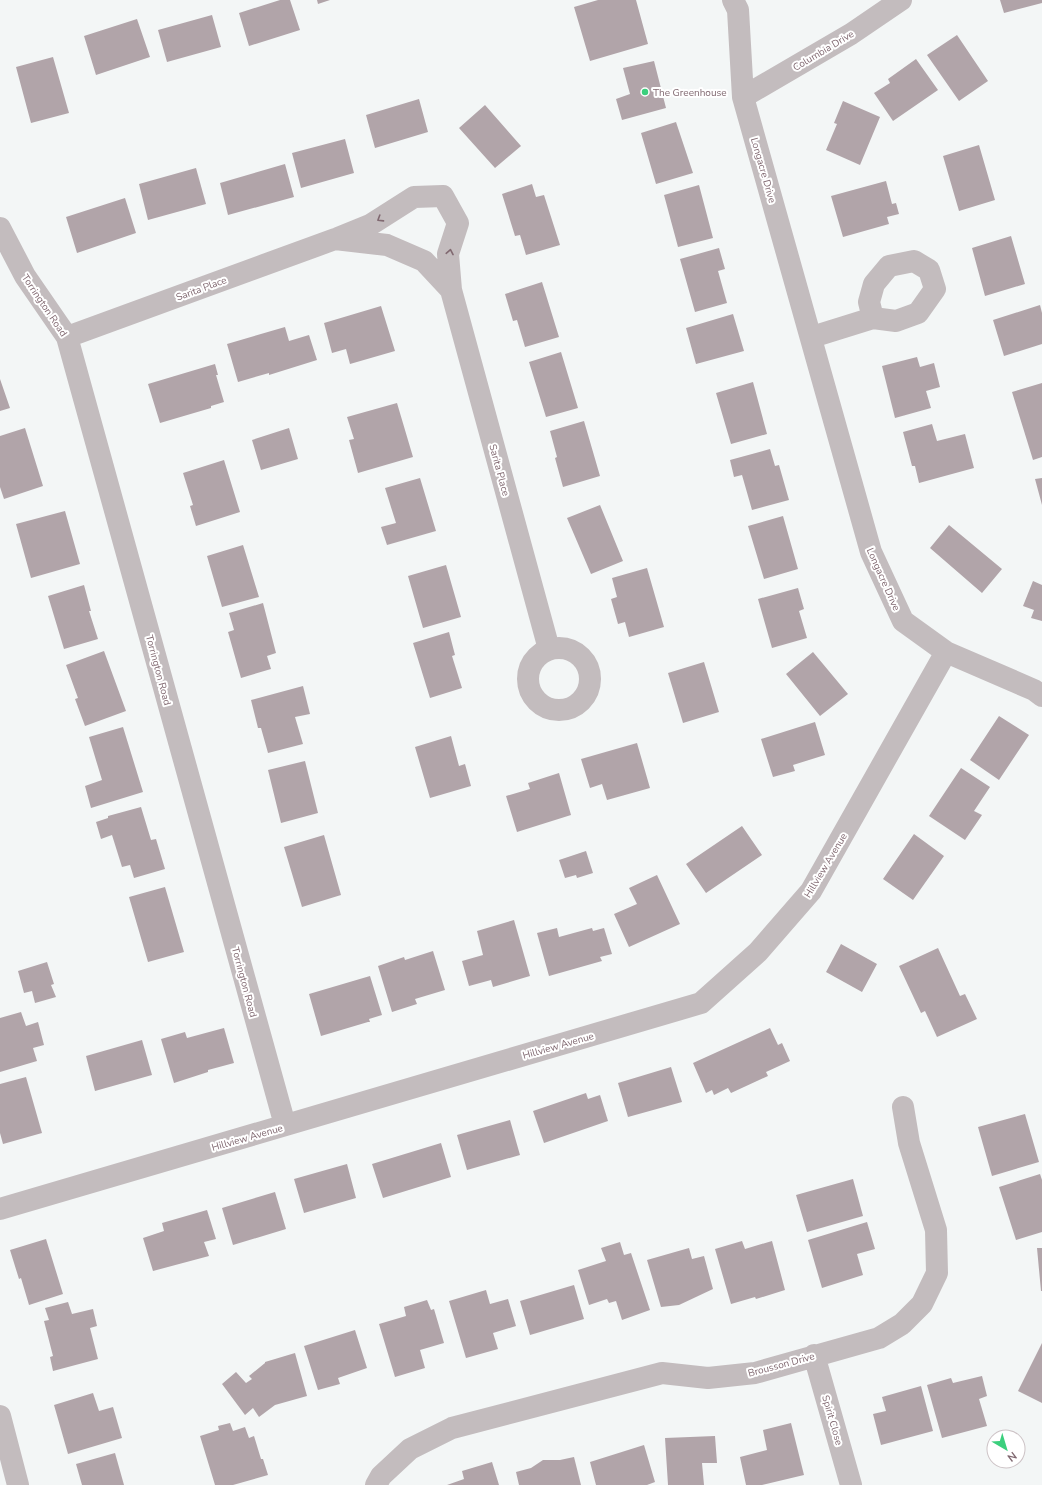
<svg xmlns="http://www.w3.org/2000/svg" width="1042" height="1485" font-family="'Nunito Sans',sans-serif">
  <rect width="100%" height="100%" fill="#f3f6f6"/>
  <path fill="#b1a4a9" d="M280 0H290L300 30 249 46 239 13Z
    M317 0H330L318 4Z
    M598 0H636L648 44 590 61 574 7Z
    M1000 0H1042V3L1004 13Z
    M212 15 221 47 167 62 158 30Z
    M137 19 150 57 96 75 84 36Z
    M957 35 988 81 959 101 927 55Z
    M53 57 69 113 31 123 16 67Z
    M916 59 938 90 893 121 874 93 890 83 888 79Z
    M654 61 666 108 622 120 616 99 630 94 623 68Z
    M419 99 428 132 375 148 366 115Z
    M843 101 880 117 860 165 826 150 837 124 834 123Z
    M485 105 521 146 495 168 459 128Z
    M676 122 693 173 656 184 641 133Z
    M345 139 354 173 301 188 292 153Z
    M979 145 995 200 959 211 943 156Z
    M285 164 294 197 228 215 220 183Z
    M196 168 206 204 148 220 139 184Z
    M886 181 892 204 896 203 899 214 887 217 889 224 843 237 831 196Z
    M532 184 536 197 544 195 560 245 526 255 520 235 515 236 502 194Z
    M699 185 713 238 678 247 664 195Z
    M125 198 136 233 77 253 66 217Z
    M1011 236 1025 284 985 296 972 248Z
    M719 248 725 269 718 271 727 303 695 312 680 259Z
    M542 282 559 337 525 347 517 320 513 321 505 294Z
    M1040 305 1042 313V344L1004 356 993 320Z
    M381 306 395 351 350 364 346 349 332 353 324 323Z
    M733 314 744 351 696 364 686 328Z
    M285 327 289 341 309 335 317 360 269 375V373L238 382 227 344Z
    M561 352 578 408 546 417 529 362Z
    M917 357 920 367 934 363 940 387 926 391 931 408 895 418 882 366Z
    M215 364 218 375H216L224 402 211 406V408L160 423 148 384Z
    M0 379 10 408 0 411Z
    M753 382 767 434 731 444 716 393Z
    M1042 383V457L1033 460 1012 392Z
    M397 403 413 457 358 473 349 440 354 439 347 417Z
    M584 421 600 476 563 487 555 458 557 457 550 431Z
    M932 424 937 441 965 434 974 468 919 483 915 466H912L903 432Z
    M25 428 43 486 4 499 0 487V436Z
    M289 428 298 459 261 470 252 440Z
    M770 449 775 466 779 465 789 500 752 510 742 475 734 477 730 460Z
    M224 460 240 512 196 526 190 506 193 505 183 473Z
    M420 478 436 531 387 545 381 527 396 523 385 488Z
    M1042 478V505L1035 479Z
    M600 505 623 561 591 574 567 518Z
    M65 511 80 564 31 578 16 524Z
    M783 516 798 569 764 579 748 526Z
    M949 525 1002 569 982 593 930 548Z
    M243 545 259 597 222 607 207 556Z
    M446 565 461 617 423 628 408 576Z
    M647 568 664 627 629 637 625 622 618 624 611 599 617 597 612 578Z
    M1033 581 1042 585V621L1031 618 1034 610 1023 606Z
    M84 585 91 611H89L98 639 64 649 48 596Z
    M798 588 804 609 799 611 807 638 772 648 758 599Z
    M263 603 276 653 267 656 271 669 241 678 228 632 234 630 229 613Z
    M449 632 455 655 452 656 462 688 430 698 413 643Z
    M104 651 126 711 85 726 75 699 78 698 66 665Z
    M813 652 848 694 820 716 786 674Z
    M704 662 719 712 683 723 668 673Z
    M303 686 310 714 295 717 303 744 268 753 261 728H258L251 700Z
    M999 716 1029 735 999 780 970 760Z
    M815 722 825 755 793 765 795 771 773 777 761 739Z
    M123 727 143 792 91 808 85 786 102 780 89 737Z
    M451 736 459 766 465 764 471 786 430 798 415 747Z
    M637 743 650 788 607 800 602 784 590 788 581 759Z
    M305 761 318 813 281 823 268 770Z
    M961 768 990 787 974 811 982 815 965 840 929 816Z
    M559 773 571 815 517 832 506 796 530 789 528 783Z
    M141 807 151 840 156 839 165 869 134 878 130 865 122 867 112 835 101 839 96 822 108 818V816Z
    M742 826 762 855 706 893 686 864Z
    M914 834 944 856 913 900 883 879Z
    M324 835 341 895 302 907 284 847Z
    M586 851 593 873 577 878 576 875 565 878 559 860Z
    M657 875 680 924 629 947 614 914 637 904 629 888Z
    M165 887 184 952 148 962 129 897Z
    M514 920 530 976 493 987 491 980 469 986 462 961 483 955 477 931Z
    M557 928 559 937 592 928 593 931 604 928 612 954 600 957 602 961 549 976 537 933Z
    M841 944 877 964 862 992 826 972Z
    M938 948 960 996 965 994 977 1019 937 1037 925 1011 921 1013 899 966Z
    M433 951 445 990 415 999 417 1004 392 1012 378 966 404 957 405 960Z
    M47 962 54 984 51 985 56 997 35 1003 32 991 24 993 18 971Z
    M370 976 382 1015 369 1019 370 1022H368L321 1036 309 994Z
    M21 1012 26 1026 38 1022 44 1045 33 1048 37 1061 0 1072V1018Z
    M224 1028 234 1063 208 1070V1072L174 1083 161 1039 185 1032 187 1038Z
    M770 1028 778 1045 782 1043 790 1061 766 1072 768 1076 731 1093 728 1088 714 1095 712 1090 706 1093 693 1063Z
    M142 1040 152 1075 95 1091 86 1056Z
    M671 1067 682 1102 628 1117 618 1083Z
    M26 1077 42 1133 3 1144 0 1133V1084Z
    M586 1093 588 1099 600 1095 608 1121 544 1143 533 1111Z
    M1025 1114 1039 1162 992 1176 978 1127Z
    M510 1120 520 1155 467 1170 457 1135Z
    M441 1143 451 1177 383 1198 372 1164Z
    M347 1164 356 1198 304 1213 294 1179Z
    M1040 1174 1042 1180V1232L1016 1240 999 1187Z
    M853 1179 863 1216 807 1232 796 1195Z
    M275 1192 286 1229 233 1245 222 1208Z
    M207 1210 216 1239 204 1242 209 1256 153 1271 143 1238 164 1231 162 1223Z
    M867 1222 875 1249 857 1254 863 1275 822 1288 808 1240Z
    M46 1239 63 1294 29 1305 21 1278 19 1279 10 1250Z
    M742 1241 745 1249 772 1241 785 1290 756 1299 755 1297 731 1304 715 1249Z
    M620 1242 624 1255 631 1253 650 1310 622 1320 616 1301 609 1303 607 1299 589 1305 578 1270 606 1261 601 1248Z
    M689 1248 692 1259 704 1256 713 1289 679 1305 661 1307 647 1260Z
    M1037 1248H1042V1291H1041Z
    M574 1285 584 1319 530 1335 520 1301Z
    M486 1290 490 1304 508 1299 516 1326 493 1333 498 1349 466 1358 449 1301Z
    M427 1300 431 1310 434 1309 444 1343 420 1350 425 1368 395 1377 379 1324 406 1316 404 1307Z
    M68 1302 72 1314 93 1309 97 1326 90 1328 98 1359 53 1371 50 1357 53 1356 44 1321 49 1320 45 1308Z
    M355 1330 367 1368 338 1378 340 1384 318 1390 304 1346Z
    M1042 1343V1403L1018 1391Z
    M295 1353 307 1396 275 1405 259 1417 253 1408 245 1415 222 1384 236 1372 246 1383 252 1379 249 1376 265 1363V1362Z
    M982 1376 987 1396 979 1399 987 1426 942 1438 927 1385 951 1378 953 1383Z
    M921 1386 933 1431 881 1445 873 1414 886 1411 882 1397Z
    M93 1393 99 1411 113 1407 122 1438 68 1454 54 1405Z
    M230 1423 233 1431 245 1427 249 1438 254 1436 261 1459H263L268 1475 233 1485H215L200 1436 219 1430 218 1426Z
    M791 1423 804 1475 762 1485H746L740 1457 767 1450 763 1430Z
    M715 1436 717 1463H702L704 1485H668L665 1438Z
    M644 1445 655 1482 647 1485H596L590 1462Z
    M115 1453 124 1485H82L76 1464Z
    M574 1457 581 1485H519L516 1472 531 1468 543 1460H560Z
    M492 1462 499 1485H447L464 1479 462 1471Z"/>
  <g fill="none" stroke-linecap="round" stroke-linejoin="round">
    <path stroke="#c3bcbe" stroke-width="22" d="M733 0 738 10 743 97 871 552 903 621 946 652 1034 690 1042 696
      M743 97 851 34 901 0
      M0 228 25 276 67 337 285 1125
      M338 238 370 225 414 197 443 196 458 223 448 254 451 290
      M67 337 335 239 387 245 424 261 451 290 549 649
      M812 337 873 318 896 321 918 313 935 289 929 270 914 261 889 266 874 284 869 302 873 318
      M528 679a31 31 0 1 1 62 0a31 31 0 1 1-62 0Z
      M0 1209 701 1003 758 952 811 891 946 652
      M814 1355 851 1485
      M0 1416 18 1485
      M376 1485 381 1476 410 1449 452 1428 662 1373 708 1378 755 1373 879 1338 902 1324 922 1304 937 1273 936 1230 909 1143 903 1107"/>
  </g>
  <defs><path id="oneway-chevron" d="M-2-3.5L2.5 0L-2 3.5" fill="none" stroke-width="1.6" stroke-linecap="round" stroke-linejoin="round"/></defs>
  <g stroke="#816971">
    <use href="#oneway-chevron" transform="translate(380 219) rotate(148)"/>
    <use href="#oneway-chevron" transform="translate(450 252) rotate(-79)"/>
  </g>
  <circle fill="#3bcf7d" stroke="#fff" stroke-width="1.5" cx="645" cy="92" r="4"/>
  <g text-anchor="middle" stroke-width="4" stroke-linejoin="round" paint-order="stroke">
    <g font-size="10" fill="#816971" stroke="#fff">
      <text transform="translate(823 50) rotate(-31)" y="4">Columbia Drive</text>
      <text transform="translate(764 170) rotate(74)" y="4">Longacre Drive</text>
      <text transform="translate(201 288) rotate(-20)" y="4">Sarita Place</text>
      <text transform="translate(45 305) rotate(56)" y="4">Torrington Road</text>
      <text transform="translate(500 470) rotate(75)" y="4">Sarita Place</text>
      <text transform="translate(884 579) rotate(66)" y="4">Longacre Drive</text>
      <text transform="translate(159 670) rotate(75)" y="4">Torrington Road</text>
      <text transform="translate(825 865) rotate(-59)" y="4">Hillview Avenue</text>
      <text transform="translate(245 982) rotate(75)" y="4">Torrington Road</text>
      <text transform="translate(558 1045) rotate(-16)" y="4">Hillview Avenue</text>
      <text transform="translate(247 1137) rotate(-16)" y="4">Hillview Avenue</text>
      <text transform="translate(781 1364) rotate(-15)" y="4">Brousson Drive</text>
      <text transform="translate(833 1420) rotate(74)" y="4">Spirit Close</text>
    </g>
    <g font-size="10" fill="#816971" stroke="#fff" text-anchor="start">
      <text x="653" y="96">The Greenhouse</text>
    </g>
  </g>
  <g transform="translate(1006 1449) rotate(142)"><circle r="19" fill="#ffffff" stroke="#cdc3c6"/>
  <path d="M0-3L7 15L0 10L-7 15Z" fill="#3bcf7d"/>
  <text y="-6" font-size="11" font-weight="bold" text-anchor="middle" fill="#816971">N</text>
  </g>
</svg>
